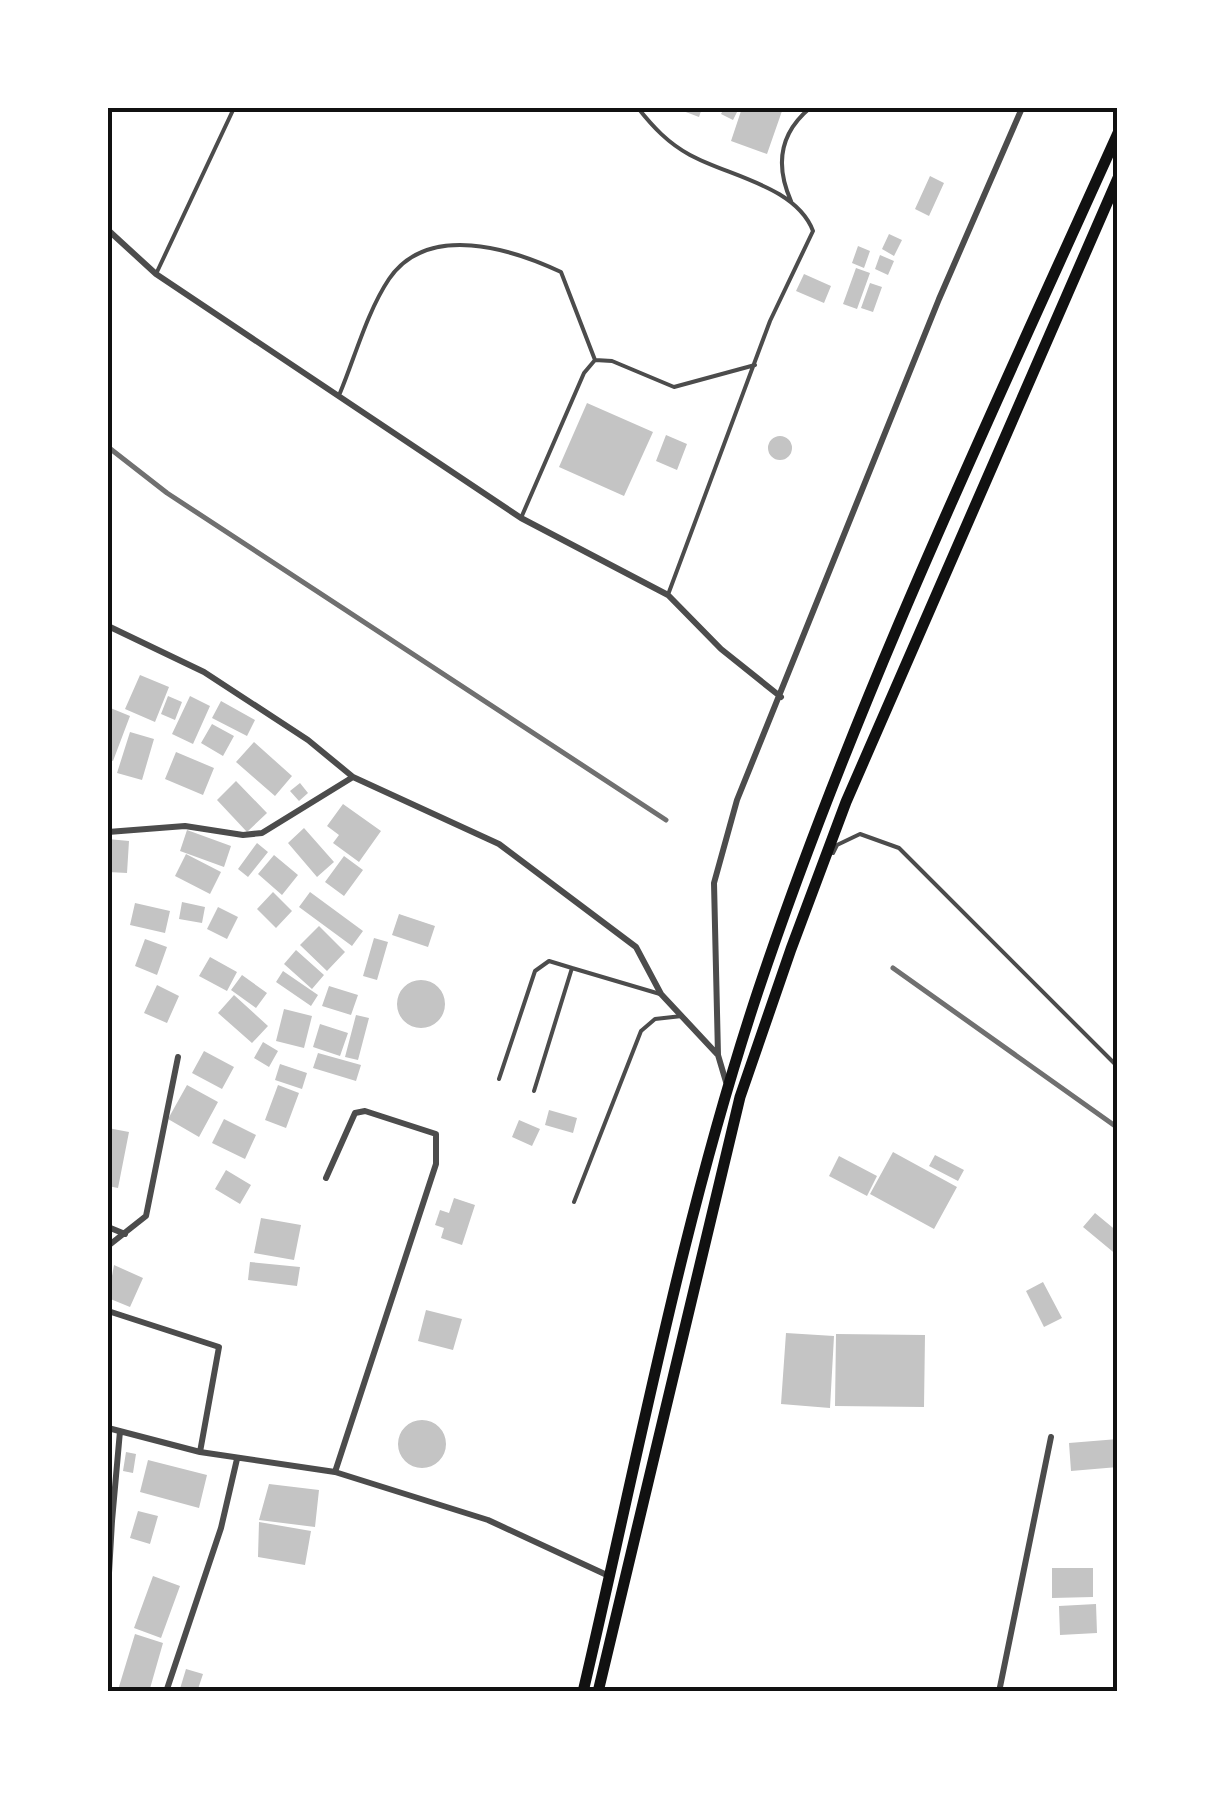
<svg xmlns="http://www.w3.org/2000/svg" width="1225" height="1799" font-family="Merriweather,serif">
  <rect width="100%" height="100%" fill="#fff"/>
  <path fill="#c4c4c4" d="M675 108H702L699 117Z
    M724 108H739L733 120 721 114Z
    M742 108 782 111 767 154 731 141Z
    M930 176 944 183 929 216 915 209Z
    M889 234 902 240 894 256 882 249Z
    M858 246 870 251 864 268 852 263Z
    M880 255 894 261 888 275 875 269Z
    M856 268 870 273 857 309 843 304Z
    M804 274 831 286 824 303 796 291Z
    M870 283 882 287 873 312 861 308Z
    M587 403 653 432 624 496 559 467Z
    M666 435 687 444 677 470 656 461Z
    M768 448a12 12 0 1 1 24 0a12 12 0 1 1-24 0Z
    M140 675 169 687 155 722 125 709Z
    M168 696 182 702 175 720 161 714Z
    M190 696 210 706 193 744 172 734Z
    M221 701 255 720 247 736 212 718Z
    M108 707 130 716 113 761 108 759Z
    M212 724 234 736 223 756 201 743Z
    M130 732 154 739 142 780 117 773Z
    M254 742 292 776 275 796 236 762Z
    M176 752 214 768 203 795 165 779Z
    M236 781 267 813 247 832 217 800Z
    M300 783 308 793 299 801 290 791Z
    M343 804 381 831 359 862 333 843 339 835 327 826Z
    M304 828 334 862 317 877 288 843Z
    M187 830 231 846 224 867 180 851Z
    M108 839 129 841 127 873 108 872Z
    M257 843 268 852 248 877 238 869Z
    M186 854 221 872 210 894 175 876Z
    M274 855 298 875 282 895 258 874Z
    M344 856 363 870 344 896 325 882Z
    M273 892 292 911 276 928 257 909Z
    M310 892 363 931 352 946 299 907Z
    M182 902 205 907 202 923 179 919Z
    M135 903 170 911 165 933 130 925Z
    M218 907 238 917 227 939 207 929Z
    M399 914 435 926 428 947 392 935Z
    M319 926 345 952 327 971 300 945Z
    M374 938 388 942 377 980 363 976Z
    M145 939 167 947 157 975 135 966Z
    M296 950 324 975 312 989 284 964Z
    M210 957 237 972 227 991 199 976Z
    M283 971 318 995 311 1006 276 982Z
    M242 975 267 993 256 1008 231 990Z
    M397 1004a24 24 0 1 1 48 0a24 24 0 1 1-48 0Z
    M157 985 179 996 167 1023 144 1013Z
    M329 986 358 995 351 1015 322 1006Z
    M234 995 268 1026 252 1043 218 1013Z
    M284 1009 312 1016 304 1048 276 1041Z
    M356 1015 369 1018 358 1060 345 1057Z
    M320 1024 348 1033 340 1056 313 1047Z
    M263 1042 278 1051 269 1067 254 1058Z
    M204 1051 234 1067 222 1089 192 1073Z
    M318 1053 361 1065 356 1081 313 1068Z
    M280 1064 307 1073 302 1089 275 1080Z
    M187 1085 218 1102 199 1137 168 1119Z
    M278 1085 299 1093 286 1128 265 1120Z
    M549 1110 577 1118 573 1133 545 1125Z
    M224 1119 256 1135 245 1159 212 1143Z
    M519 1120 540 1129 532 1146 512 1137Z
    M108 1128 129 1132 118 1188 108 1186Z
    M893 1152 957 1187 934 1229 870 1194Z
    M935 1155 964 1170 958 1181 929 1166Z
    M839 1156 877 1176 867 1196 829 1176Z
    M226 1170 251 1185 240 1204 215 1189Z
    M454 1198 475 1205 462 1245 441 1238 444 1228 435 1225 440 1210 449 1213Z
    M1095 1213 1118 1232V1256L1083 1227Z
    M261 1218 301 1225 294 1260 254 1253Z
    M250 1262 300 1267 297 1286 248 1280Z
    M114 1265 143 1278 130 1307 108 1298Z
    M1043 1282 1062 1318 1044 1327 1026 1291Z
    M426 1310 462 1319 453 1350 418 1341Z
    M786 1333 834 1336 830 1408 781 1404Z
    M836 1334 925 1335 924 1407 835 1406Z
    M398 1444a24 24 0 1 1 48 0a24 24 0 1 1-48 0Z
    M1118 1439V1467L1071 1471 1069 1443Z
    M126 1452 136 1454 133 1473 123 1471Z
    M148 1460 207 1475 199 1508 140 1492Z
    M269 1484 319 1490 315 1527 259 1520Z
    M138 1511 158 1516 150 1544 130 1538Z
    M259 1522 311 1531 305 1565 258 1557Z
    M1052 1568H1093V1597L1052 1598Z
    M153 1576 180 1586 161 1638 134 1628Z
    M1096 1604 1097 1633 1060 1635 1059 1606Z
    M135 1634 163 1643 149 1692 118 1690Z
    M186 1669 203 1674 197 1692H179Z"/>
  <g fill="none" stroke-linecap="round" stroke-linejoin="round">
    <path stroke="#4c4c4c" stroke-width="4" d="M638 108C653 127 668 143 690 155 728 176 796 186 813 231L770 321 669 592
      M791 201C775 165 780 133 810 108
      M156 274 234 108
      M340 393C355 357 367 312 389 279 428 222 512 249 561 272L595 360
      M521 518 584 373 595 360 612 361 674 387 755 365
      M833 853 837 845 860 834 899 848 1118 1067
      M499 1079 535 971 549 961 572 968
      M534 1091 572 968 660 994
      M574 1202 641 1031 655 1019 682 1016"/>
    <path stroke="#4c4c4c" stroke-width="6" d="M108 230 156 274 521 518 668 595 721 649 781 697
      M108 626 204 672 308 740 353 777 499 844 636 947 661 994 717 1054
      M108 832 185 826 243 835 262 833 353 777
      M726 1082 718 1055 714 883 737 800 939 299 1022 108
      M326 1178 355 1113 365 1111 436 1134V1164L335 1472
      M108 1227 125 1234
      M108 1246 146 1216 178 1057
      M108 1311 219 1347 200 1452
      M108 1428 200 1452 335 1472 488 1520 609 1576
      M108 1520 112 1521 120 1431
      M108 1590 112 1521
      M166 1692 221 1528 237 1459
      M999 1692 1051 1437"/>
    <path stroke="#111" stroke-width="11" d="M583 1692C638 1457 682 1220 758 991 856 698 991 415 1118 133
      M598 1692 740 1097 791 949 846 802 1118 178"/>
    <path stroke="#707070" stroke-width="5" d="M108 447 167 493 666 820
      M893 968 1118 1128"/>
  </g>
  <rect width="1225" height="1799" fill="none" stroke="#ffffff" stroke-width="220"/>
  <rect x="110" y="110" width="1005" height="1579" fill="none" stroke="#111" stroke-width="4"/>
</svg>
